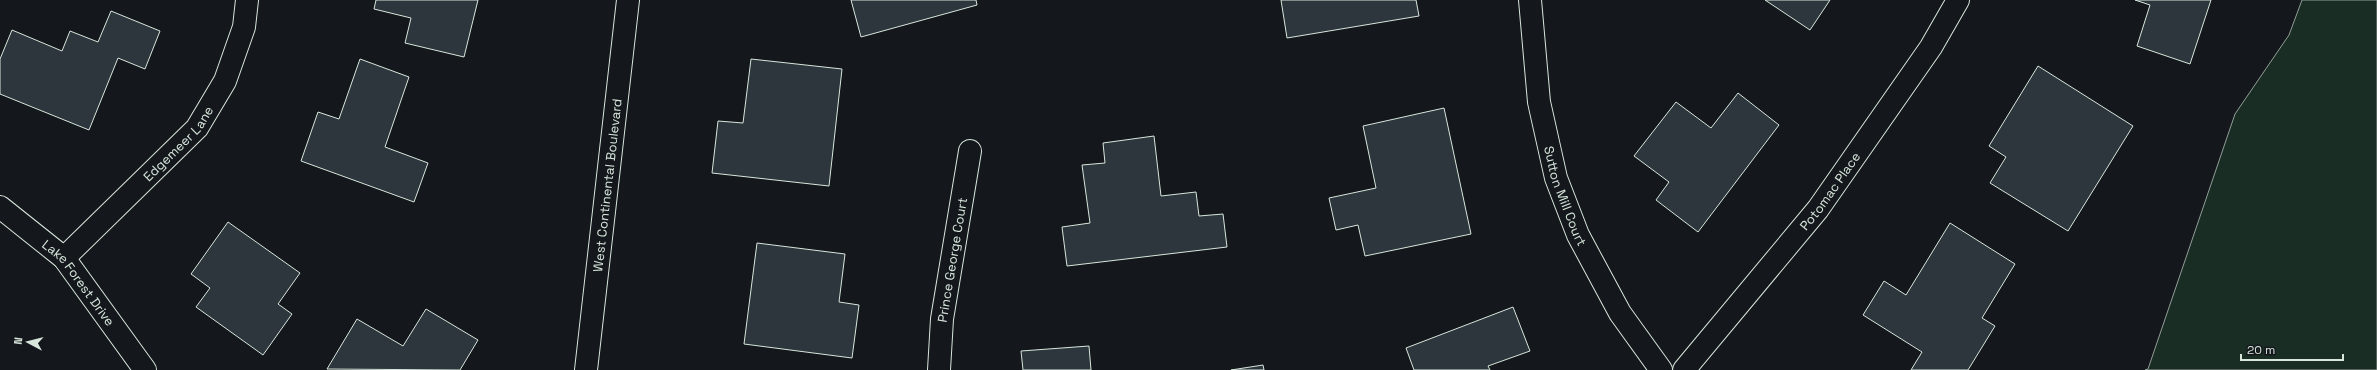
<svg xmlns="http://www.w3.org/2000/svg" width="2377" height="370" font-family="'Space Grotesk',sans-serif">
  <rect width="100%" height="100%" fill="#14181c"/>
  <path fill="#1a2d24" stroke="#939e99" d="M2302 0H2377V370H2145L2148 369 2235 114 2289 35Z"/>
  <path fill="#2c363c" stroke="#d8e6dc" d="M376 0H478L464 57 405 43 411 18 374 9Z
    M851 0H976L977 5 861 37Z
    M1281 0H1416L1419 16 1287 38Z
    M1765 0H1830L1810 30Z
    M2135 0H2211L2190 64 2137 46 2150 5Z
    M111 11 160 31 145 69 118 58 89 130 0 94V59L12 30 62 51 70 31 98 42Z
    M360 59 409 77 385 147 428 163 414 202 301 161 318 112 339 119Z
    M751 59 842 69 829 186 712 173 718 121 743 123Z
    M2038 66 2133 126 2068 231 1990 183 2006 157 1989 146Z
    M1738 93 1779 125 1698 232 1656 200 1669 182 1634 156 1676 102 1711 128Z
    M1444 108 1471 234 1365 256 1358 225 1336 230 1329 198 1376 188 1363 126Z
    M1154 136 1161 196 1196 192 1199 216 1223 214 1227 247 1067 266 1062 227 1090 223 1082 165 1105 163 1103 143Z
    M228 222 300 273 278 304 292 314 263 355 196 307 210 288 191 274Z
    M1950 223 2015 264 1982 318 1995 326 1968 370H1911L1922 352 1863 315 1884 281 1906 295Z
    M757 243 845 254 839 302 859 305 852 358 744 344Z
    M1513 307 1530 351 1488 366 1490 370H1414L1406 348Z
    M426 309 478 340 460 370 327 369 357 319 403 346Z
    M1089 346 1091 370H1023L1021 351Z
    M1263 365 1264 370H1231Z"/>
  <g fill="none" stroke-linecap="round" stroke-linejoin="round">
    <g stroke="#d8e6dc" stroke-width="24">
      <g id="minor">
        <path id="s1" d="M1530 0 1539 102 1556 178 1578 235 1620 313 1661 370"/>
        <path id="s2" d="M0 207 64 258 145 370"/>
        <path id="s3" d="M64 258 197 128 225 81 244 27 247 0"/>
        <path id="s4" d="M939 370 942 319 970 151"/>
        <path id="s5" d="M1684 370 1818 209 1931 47 1958 0"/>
      </g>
    </g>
    <g stroke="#d8e6dc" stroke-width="24">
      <g id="secondary">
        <path id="s6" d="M586 370 628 0"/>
      </g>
    </g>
    <use href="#minor" stroke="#14181c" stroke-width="22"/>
    <use href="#secondary" stroke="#14181c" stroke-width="22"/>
  </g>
  <g text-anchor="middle" stroke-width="3" stroke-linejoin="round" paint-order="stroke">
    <g font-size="13" fill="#d8e6dc" stroke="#14181c">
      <text dy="5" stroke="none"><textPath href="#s3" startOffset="162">Edgemeer Lane</textPath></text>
      <text dy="5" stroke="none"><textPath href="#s6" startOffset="186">West Continental Boulevard</textPath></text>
      <text dy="5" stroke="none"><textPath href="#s5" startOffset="231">Potomac Place</textPath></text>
      <text dy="5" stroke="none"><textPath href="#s1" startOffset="200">Sutton Mill Court</textPath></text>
      <text dy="5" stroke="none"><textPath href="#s4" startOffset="111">Prince George Court</textPath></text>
      <text dy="5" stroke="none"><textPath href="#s2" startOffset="110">Lake Forest Drive</textPath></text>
    </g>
  </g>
  <g transform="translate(28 342) rotate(277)" stroke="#14181c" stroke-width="3" paint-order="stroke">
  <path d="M0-3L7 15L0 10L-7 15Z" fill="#d8e6dc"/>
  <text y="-6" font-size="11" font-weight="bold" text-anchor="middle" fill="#d8e6dc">N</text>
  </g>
  <path d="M2241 354v6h102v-6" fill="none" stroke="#d8e6dc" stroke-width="2"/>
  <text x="2247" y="354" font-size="12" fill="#d8e6dc" stroke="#14181c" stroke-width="3" paint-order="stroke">20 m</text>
</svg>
